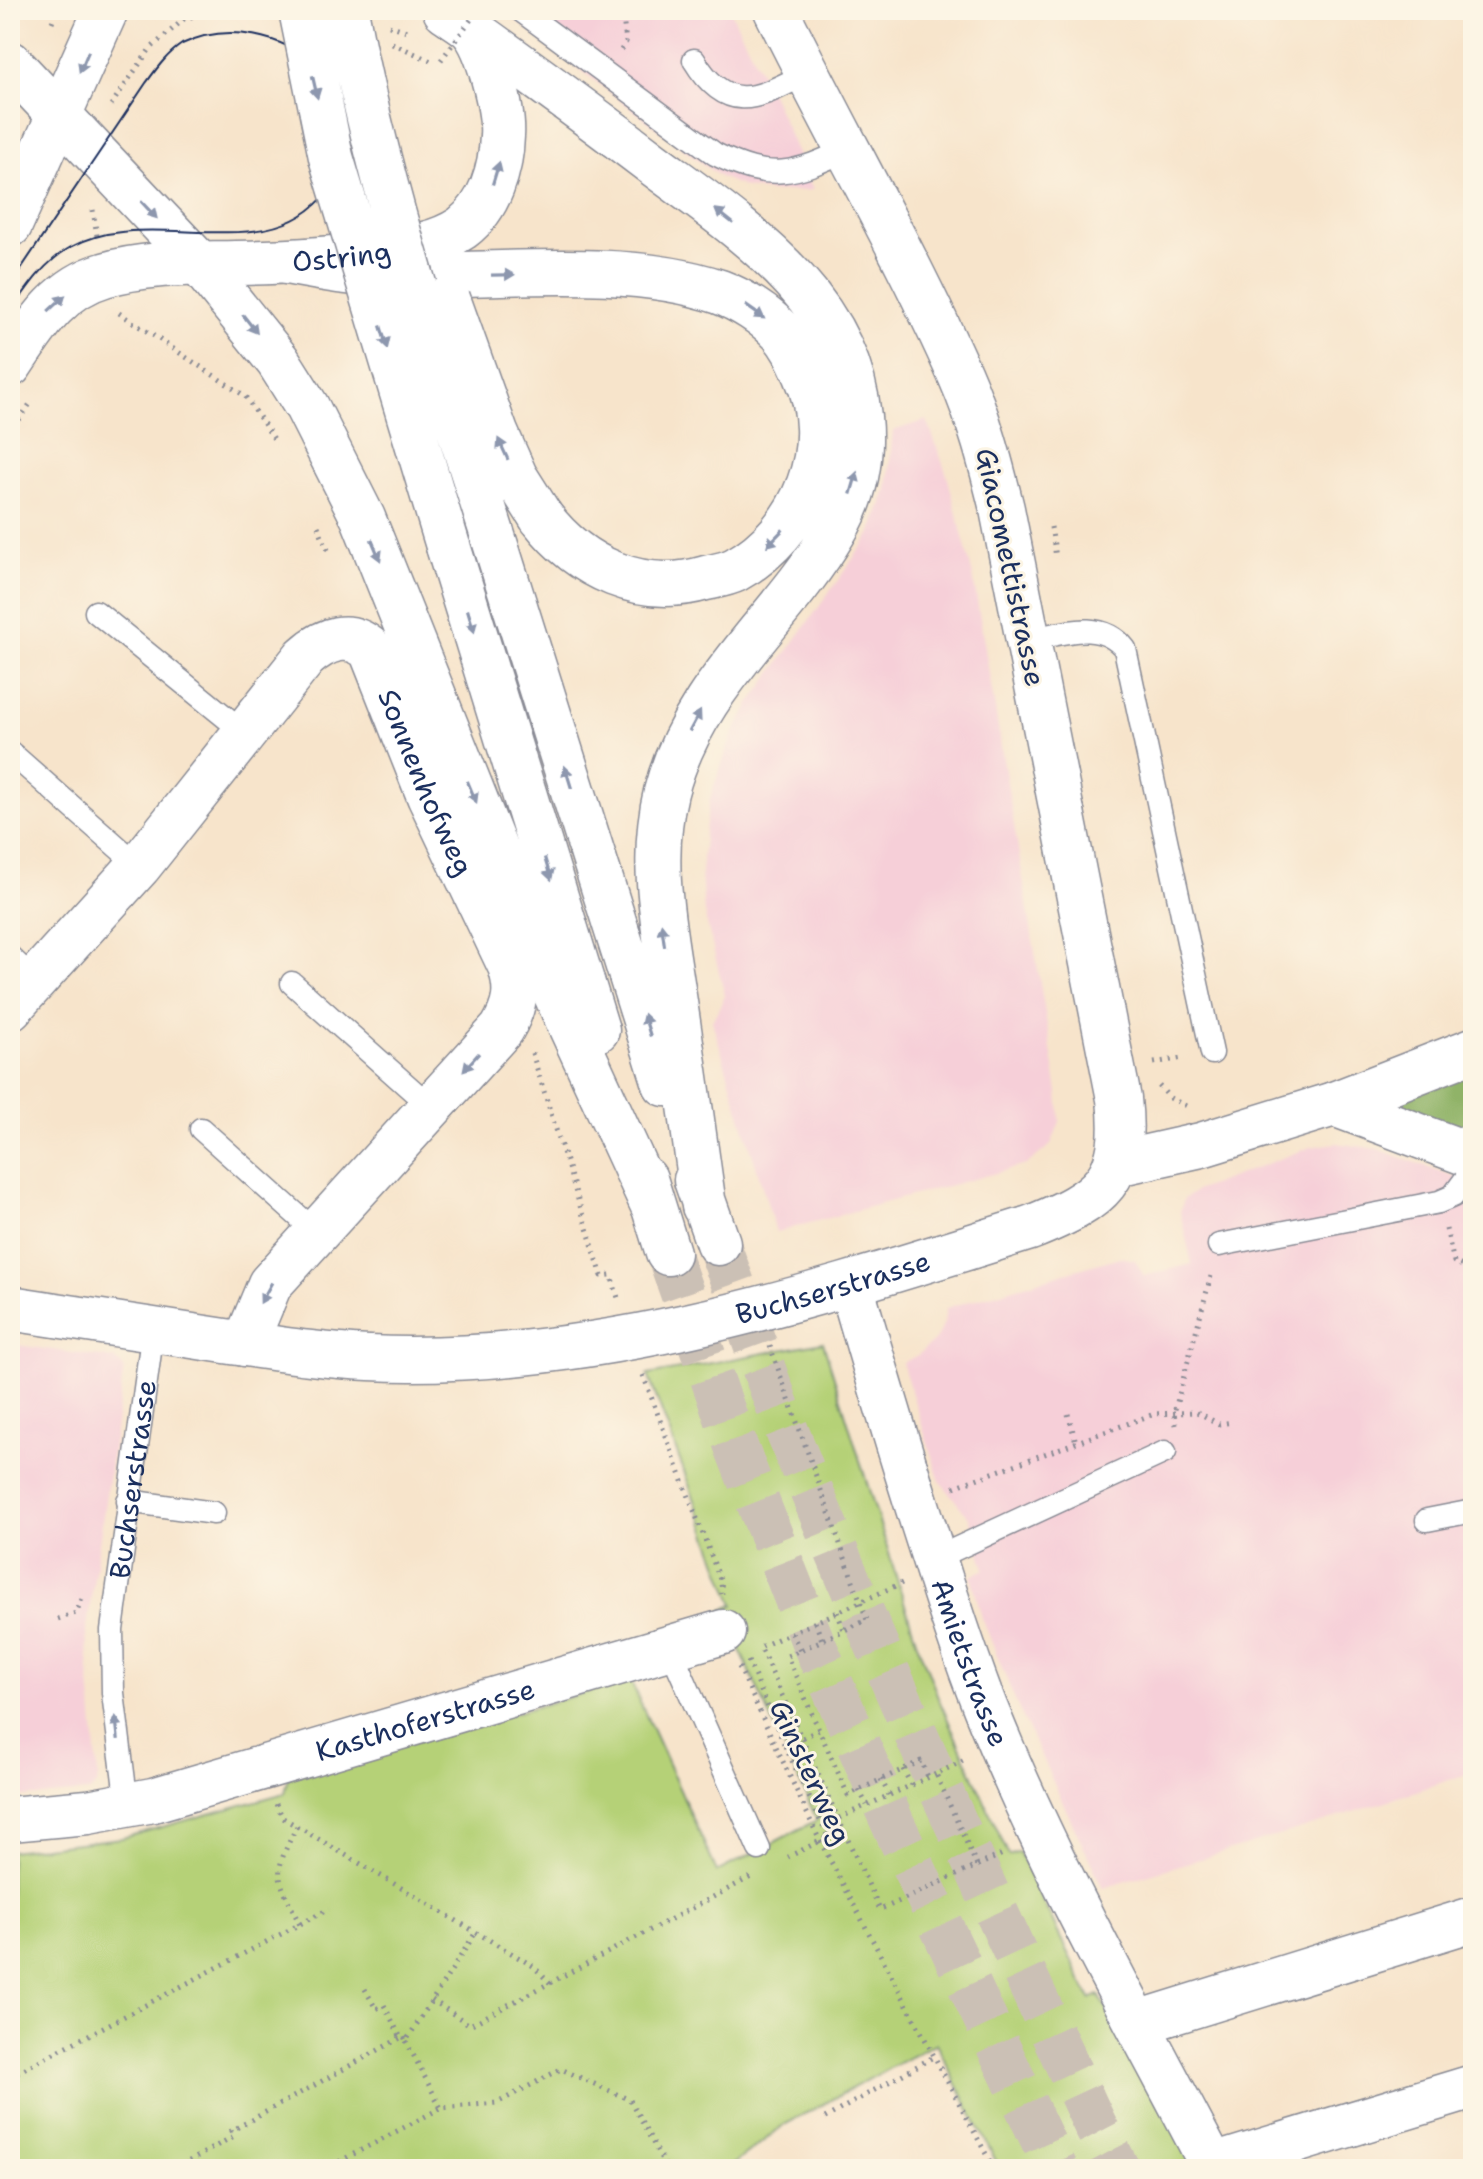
<svg xmlns="http://www.w3.org/2000/svg" width="1483" height="2179" font-family="'Shantell Sans',sans-serif">
  <rect width="100%" height="100%" fill="#fcf5e5"/>
  <filter id="ink" filterUnits="userSpaceOnUse"><feTurbulence type="fractalNoise" baseFrequency=".0125" numOctaves="2"/><feDisplacementMap in="SourceGraphic" scale="16" xChannelSelector="R" yChannelSelector="G"/><feConvolveMatrix kernelMatrix="1 2 1 2 8 2 1 2 1" color-interpolation-filters="sRGB"/></filter>
  <filter id="wash" filterUnits="userSpaceOnUse"><feTurbulence type="fractalNoise" baseFrequency=".006" numOctaves="4" result="noise"/><feDisplacementMap in="SourceGraphic" scale="32" xChannelSelector="R" yChannelSelector="G"/><feGaussianBlur stdDeviation="1.8" result="paint"/><feColorMatrix in="noise" values="0 0 0 0 0 0 0 0 0 0 0 0 0 0 0 0 0 1.4 0 .05"/><feComposite in="paint" operator="in"/></filter>
  <g filter="url(#wash)">
    <rect width="100%" height="100%" fill="#f7e4cb"/>
    <path fill="#f6cfd8" d="M503 10H730L771 93 813 190 770 192 746 188 720 177Z
      M927 420 947 475 973 576 1058 1092 1060 1121 1051 1145 1026 1165 776 1232 712 1021 725 996 704 912 701 873 704 836 710 798 731 738 750 704 870 535 887 490 893 431Z
      M1336 1143 1377 1149 1454 1176 1473 1187V1772L1324 1822 1103 1888 1017 1705 982 1618 971 1576 985 1569 973 1528 969 1518 940 1481 902 1363 918 1355 935 1340 944 1323 946 1308 1120 1257 1135 1260 1144 1276 1192 1264 1180 1212 1184 1199 1196 1191 1311 1147Z
      M10 1344 115 1359 124 1368 86 1634 98 1776 97 1785 89 1792 10 1798Z"/>
    <path fill="#b5d177" stroke="#68806a" stroke-width="2" d="M823 1342 916 1640 940 1702 1009 1856 1019 1852 1090 1999 1099 1995 1197 2169H1000L936 2043 784 2125 727 2169H10V1851L122 1838 285 1793 289 1777 630 1680 717 1872 817 1820 722 1610 734 1605 648 1375Z"/>
    <path fill="#90b368" stroke="#567163" stroke-width="2" d="M1473 1066V1141L1384 1103Z"/>
  </g>
  <g filter="url(#ink)">
    <g fill="none" stroke-linecap="round" stroke-linejoin="round">
      <path stroke="#cbc0b5" stroke-width="44" stroke-dasharray="44 22" stroke-linecap="butt" d="M718 1243C742 1307 764 1372 789 1436 883 1670 990 1899 1096 2127L1118 2169
        M668 1253 737 1449 813 1642 894 1826 1056 2169"/>
      <g stroke="#898a94" stroke-width="25">
        <g id="service">
          <path d="M520 10 715 154C771 182 794 174 849 149"/>
          <path d="M694 60C729 118 759 97 808 73"/>
          <path d="M96 612 245 733"/>
          <path d="M1028 640C1061 634 1101 618 1125 649L1212 1053"/>
          <path d="M10 752 139 866"/>
          <path d="M10 957 36 982"/>
          <path d="M292 983 431 1107"/>
          <path d="M201 1129 316 1232"/>
          <path d="M1219 1245 1439 1202 1453 1196 1473 1169"/>
          <path d="M128 1501 214 1513"/>
          <path d="M1427 1520 1473 1511"/>
          <path d="M934 1559 1165 1452"/>
          <path d="M670 1648 759 1849"/>
          <path id="s1" d="M127 1805 113 1693 112 1630 153 1330"/>
        </g>
      </g>
      <g stroke="#898a94" stroke-width="47">
        <g id="minor">
          <path id="s2" d="M10 1008 139 866 305 657C325 639 349 630 371 650L429 796 510 966C518 990 515 1007 502 1029L270 1284 245 1344"/>
          <path d="M1334 1104 1473 1050"/>
          <path d="M1116 1164 1201 1145 1334 1104 1473 1156"/>
          <path id="s3" d="M851 1285C876 1372 902 1459 930 1546 947 1600 964 1654 985 1707 1049 1867 1135 2017 1214 2169"/>
          <path id="s4" d="M10 1308C82 1319 153 1330 225 1341 273 1348 321 1356 369 1358 598 1368 816 1295 1030 1228 1102 1199 1128 1180 1119 1099L1002 509C991 464 979 418 960 375 905 251 836 132 776 10"/>
          <path id="s5" d="M10 1819 88 1812 153 1800 723 1632"/>
          <path d="M1138 2023 1473 1919"/>
          <path d="M1213 2166 1473 2087"/>
        </g>
      </g>
      <g stroke="#898a94" stroke-width="47">
        <g id="primary">
          <path d="M10 63 200 264"/>
          <path d="M10 225 106 10"/>
          <path id="s6" d="M10 365C35 328 58 288 104 275 146 262 193 264 236 263 285 262 333 260 381 252 409 248 438 244 462 228 490 207 501 169 502 136 504 112 489 52 474 32 468 24 454 17 445 10"/>
        </g>
      </g>
      <g stroke="#898a94" stroke-width="47">
        <path id="motorway" d="M474 32C534 75 593 118 651 162 739 228 848 296 859 417 863 457 855 497 834 532 781 622 693 686 666 792 649 861 664 928 674 996 685 1066 694 1136 704 1206
          M286 262C322 269 357 275 394 275 495 277 624 259 720 292 741 300 765 315 781 332 791 343 799 359 805 373 839 446 804 532 735 570 727 574 715 576 706 578 642 597 580 568 541 517
          M200 264 278 361 307 407 363 518 538 956 654 1208
          M492 533 665 1084
          M448 546 597 1030
          M645 1179 668 1253
          M696 1180 718 1243"/>
      </g>
      <path stroke="#898a94" stroke-width="5" stroke-dasharray="2 6" stroke-linecap="butt" d="M184 19 185 10
        M52 22 57 10
        M389 25 410 32
        M392 43 431 61
        M621 50 626 42 622 10
        M111 105 150 49 184 19 214 10
        M93 210 97 236
        M119 313 245 396 274 439
        M10 433 32 401
        M318 526 328 550
        M1051 527 1056 557
        M532 1053 602 1276 611 1275 619 1301
        M1154 1063 1183 1058
        M1159 1086 1170 1098 1186 1106
        M1446 1229 1454 1262 1473 1271
        M770 1346 867 1620 787 1656 819 1730
        M643 1375 721 1582 722 1594
        M1068 1414 1076 1442
        M1176 1425 1174 1413 1212 1272
        M954 1487 1154 1414 1197 1412 1219 1424 1233 1422
        M902 1583 760 1647 880 1910 1005 1853
        M837 1612 844 1630
        M58 1619 76 1613 82 1599 86 1600
        M815 1622 822 1640
        M792 1633 800 1650
        M748 1661 785 1746 819 1730 848 1795 921 1761 928 1777
        M739 1667 820 1841 994 2169
        M785 1746 828 1837 788 1857
        M963 1761 936 1774 977 1866
        M903 1769 911 1785
        M881 1779 889 1795
        M859 1790 867 1805
        M276 1804 283 1818 533 1966 550 1983
        M839 1818 936 1774
        M297 1826C271 1878 276 1873 300 1925
        M365 1989 376 2009 384 2005 401 2038
        M432 2000 470 2025 751 1877
        M406 2041 441 2108 497 2103 561 2069 630 2100 667 2169
        M10 2076 329 1909
        M825 2118 935 2056
        M175 2169 234 2136 231 2131 404 2036 406 2041 476 1932
        M325 2169 441 2108"/>
      <use href="#service" stroke="#fff" stroke-width="22"/>
      <use href="#minor" stroke="#fff" stroke-width="44"/>
      <use href="#primary" stroke="#fff" stroke-width="44"/>
      <use href="#motorway" stroke="#fff" stroke-width="44"/>
      <path stroke="#1b2f5e" stroke-width="2" d="M10 285 146 83C157 68 167 54 182 44 274 0 400 97 328 191 269 270 148 203 71 247 44 262 27 288 10 313"/>
      <g stroke="#898a94" stroke-width="47" stroke-linecap="butt">
        <path id="motorway-bridge" d="M301 10 331 157 448 546
          M346 10C379 189 437 360 492 533
          M448 299 496 433 515 476 541 517"/>
      </g>
      <path stroke="#898a94" stroke-width="5" stroke-dasharray="2 6" stroke-linecap="butt" d="M441 60 478 10"/>
      <use href="#motorway-bridge" stroke="#fff" stroke-width="44"/>
    </g>
    <defs><path id="oneway-solid" d="M-6-.8H1V-3.2L6.5 0L1 3.2V.8H-6Z" transform="scale(2)"/></defs>
    <g fill="#8d97ae">
      <use href="#oneway-solid" transform="translate(84 62) rotate(113)"/>
      <use href="#oneway-solid" transform="translate(315 87) rotate(77)"/>
      <use href="#oneway-solid" transform="translate(496 173) rotate(-73)"/>
      <use href="#oneway-solid" transform="translate(149 210) rotate(47)"/>
      <use href="#oneway-solid" transform="translate(724 216) rotate(-142)"/>
      <use href="#oneway-solid" transform="translate(503 275) rotate(-1)"/>
      <use href="#oneway-solid" transform="translate(57 303) rotate(-43)"/>
      <use href="#oneway-solid" transform="translate(755 312) rotate(35)"/>
      <use href="#oneway-solid" transform="translate(250 324) rotate(52)"/>
      <use href="#oneway-solid" transform="translate(384 337) rotate(73)"/>
      <use href="#oneway-solid" transform="translate(503 449) rotate(-115)"/>
      <use href="#oneway-solid" transform="translate(854 483) rotate(-74)"/>
      <use href="#oneway-solid" transform="translate(775 538) rotate(134)"/>
      <use href="#oneway-solid" transform="translate(376 550) rotate(67)"/>
      <use href="#oneway-solid" transform="translate(471 621) rotate(73)"/>
      <use href="#oneway-solid" transform="translate(695 721) rotate(-62)"/>
      <use href="#oneway-solid" transform="translate(568 777) rotate(-107)"/>
      <use href="#oneway-solid" transform="translate(472 792) rotate(67)"/>
      <use href="#oneway-solid" transform="translate(548 869) rotate(73)"/>
      <use href="#oneway-solid" transform="translate(663 935) rotate(-98)"/>
      <use href="#oneway-solid" transform="translate(647 1025) rotate(-107)"/>
      <use href="#oneway-solid" transform="translate(471 1062) rotate(132)"/>
      <use href="#oneway-solid" transform="translate(266 1293) rotate(119)"/>
      <use href="#oneway-solid" transform="translate(117 1728) rotate(-96)"/>
    </g>
  </g>
  <g text-anchor="middle" stroke-width="6" stroke-linejoin="round" paint-order="stroke">
    <g font-size="28" fill="#1b2f5e" stroke="#fcf5e5">
      <text dy="10" stroke="none"><textPath href="#s6" startOffset="372">Ostring</textPath></text>
      <text transform="translate(1011 567) rotate(78)" y="10">Giacomettistrasse</text>
      <text dy="10" stroke="none"><textPath href="#s2" startOffset="676">Sonnenhofweg</textPath></text>
      <text dy="10" stroke="none"><textPath href="#s4" startOffset="834">Buchserstrasse</textPath></text>
      <text dy="10" stroke="none"><textPath href="#s1" startOffset="328">Buchserstrasse</textPath></text>
      <text dy="10" stroke="none"><textPath href="#s3" startOffset="396">Amietstrasse</textPath></text>
      <text dy="10" stroke="none"><textPath href="#s5" startOffset="428">Kasthoferstrasse</textPath></text>
      <text transform="translate(811 1772) rotate(65)" y="10">Ginsterweg</text>
    </g>
  </g>
  <rect width="1483" height="2179" fill="none" stroke="#fcf5e5" stroke-width="40"/>
</svg>
